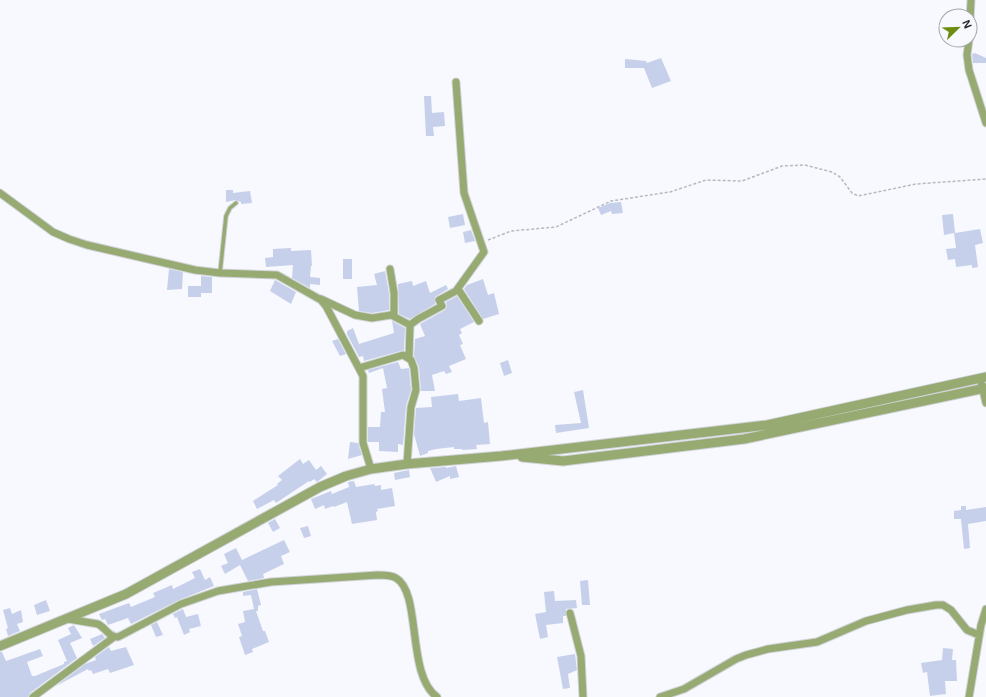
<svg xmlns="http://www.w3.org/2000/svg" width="986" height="697" font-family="Arial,sans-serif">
  <rect width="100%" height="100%" fill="#f7f9fe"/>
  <path fill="#c7d0ea" d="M975 53 986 58V63H973L972 54Z
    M661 58 671 81 652 88 644 68H625V59L646 61 647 63Z
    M424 96H431L432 113 444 112 445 126 433 127 434 136H426Z
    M226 190H233V193L250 191 252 203 241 204V202L236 200 226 202Z
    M621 202 623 213 612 214 611 211 601 215 598 208 610 203Z
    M463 214 465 225 450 228 448 217Z
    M953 214 955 233 980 229 983 243 975 245 978 267 972 268V265L956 267 955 259 948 260 946 249 956 248 954 233 944 235 942 215Z
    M471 230 475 241 465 243 463 232Z
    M291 248V251L311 250 312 266H311L310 277 320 278V285L310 284V288L292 278 293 265 266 267 265 258 273 257V249Z
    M343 259H352V279H343Z
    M169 269 183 272 182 289 167 290Z
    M385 271 389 293V310L372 313 359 311 357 287 377 285 374 274Z
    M201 276 212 277V293H201V297H188V286H201Z
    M483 279 488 295 494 293 499 314 483 319 464 289 467 285Z
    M275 280 296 292 291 304 270 291Z
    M412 281 413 286 426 281 430 293 446 285 448 289 435 297V304L410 319 399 314 398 284Z
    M457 296 474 322 460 329 462 333 459 335 463 344 460 345 466 359 449 366 452 372 446 374 444 371 432 375 435 391H421L419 367 414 356 415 339 425 336 420 324 445 310 447 307 446 302Z
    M392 321 405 328 404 350 364 361 363 356 359 357 347 334V331L353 328 359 344 394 333Z
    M338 339 346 354 340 356 332 341Z
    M508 360 512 373 504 376 500 363Z
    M398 362 401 369 409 368 411 390 406 406 403 445 398 444V452L379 451V442H368V427H380L381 412H385L382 389 387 388 383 368 369 373 368 370Z
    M583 390 589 428 556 433 555 425 581 423 574 392Z
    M458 394 459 401 481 398 484 423 488 422 490 444 476 445 477 449 462 450V449H454V447L436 449 428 451V453L420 456 414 434 416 408 432 407 431 397Z
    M350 442 358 443 362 455 348 459Z
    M300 459 303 464 309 460 316 470 321 466 327 474 317 482 314 479 310 482 309 481 276 503 274 500 257 509 253 501 278 485 277 484 282 480 278 476Z
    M456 466 459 477 450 479V476L436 482 430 468 446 467V468Z
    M409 470 410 477 395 480 394 473Z
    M354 481 356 487 374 484 375 486 381 485V490L392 488 395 506 377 509 378 511 376 512 377 520 352 524 347 502 334 507 333 506 325 509 324 505 315 509 311 499 331 491 332 494 349 487 348 482Z
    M961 506H966V510L986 507V521L968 524 970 548 964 549 961 519H954V511L961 510Z
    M275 519 280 528 273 532 268 523Z
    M308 526 311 536 304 538 300 528Z
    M284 540 290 552 281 556 284 564 263 574 264 578 248 581 240 565 225 574 221 566 228 563 224 554 236 548 242 560Z
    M200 569 205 580 210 577 214 586 179 600 131 624 128 618 108 625 105 619 102 620 99 614 129 603 131 607 155 597 153 593 172 585 173 589 195 578 192 572Z
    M588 580 590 605H582L580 581Z
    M257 589 261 605 258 606V611H256L263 631H265L269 642 252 649 253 652 245 655 239 637 242 636 238 624 245 622 243 611 254 609 251 595 243 596V592Z
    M554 591 555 601 576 600 577 608 566 609V616H563V623L546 625 548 637 540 639 535 614 546 612 544 592Z
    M46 600 50 611 37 615 34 605Z
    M10 608 12 614 21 610 23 622 17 624 20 631 8 636 6 629 8 628 3 610Z
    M183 609 186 617 198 614 201 626 189 629 190 632 184 635 177 617 175 618 173 614Z
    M157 622 163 635 156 637 151 625Z
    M74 625 82 638 70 643 77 658 30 693 28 697H0V652H2L6 661 40 649 43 656 27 662 32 676H35L64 664V662L67 661 58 640 71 634 68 628Z
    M102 634 105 638 93 646 90 639Z
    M109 647 111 651 126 647 134 665 110 673 108 669 93 674 91 670 89 671 88 669 56 686 85 664 96 660 95 657Z
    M943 648 953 649 952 660H956L957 681H945L946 694 930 696 927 672 923 673 921 663 942 660Z
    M575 654 577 670 568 674 570 688 563 689 557 657Z"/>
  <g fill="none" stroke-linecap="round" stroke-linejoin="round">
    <g stroke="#d1d3d9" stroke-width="5.5">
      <path id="service" d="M220 273 226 216 230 208 236 203"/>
    </g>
    <g stroke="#d1d3d9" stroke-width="9">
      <path id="minor" d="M970 21 971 0
        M969 40 967 55 969 70 986 123
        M0 193 53 232 69 239 87 245 195 270 220 273 277 275 321 300 326 306 363 376V443L371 469
        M390 269 394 293V316
        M458 289 479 321
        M321 299 355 315 372 318 391 315 410 325
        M409 357 410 325 418 319 442 306 439 300 456 291 484 252 464 193 456 82
        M359 368 403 355 411 360 414 368 416 390 411 407 407 464
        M980 378 986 403
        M570 613 581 656 583 697
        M68 619 98 624C106 628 108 637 118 637L181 604 218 591 271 582 378 575C384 575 391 575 396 578 422 593 406 675 437 697
        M33 697 114 637
        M660 697 684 689 736 659 746 655 768 649 817 642 866 621 907 610 936 605H943L951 610 967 630 979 635
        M969 697 981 625 986 609"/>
    </g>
    <g stroke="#d1d3d9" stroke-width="11">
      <path id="tertiary" d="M522 457 563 461 744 439 986 388
        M0 646 126 594 320 487 346 476 371 469 407 464 501 456 767 425 986 377"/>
    </g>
    <path stroke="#b6b9bf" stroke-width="1.5" stroke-dasharray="3 2" stroke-linecap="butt" d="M488 240 511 231 556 227 611 201 670 192 706 180 742 181 782 166 805 165 832 172 840 177 852 193 858 196 916 184 986 179"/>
    <use href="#service" stroke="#96aa72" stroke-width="3.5"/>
    <use href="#minor" stroke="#96aa72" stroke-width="7"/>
    <use href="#tertiary" stroke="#96aa72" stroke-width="9"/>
  </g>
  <g transform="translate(958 28) rotate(67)"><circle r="19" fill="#f7f9fe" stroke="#a3a5ac"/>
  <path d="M0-3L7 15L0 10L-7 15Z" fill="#6e8d10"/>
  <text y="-6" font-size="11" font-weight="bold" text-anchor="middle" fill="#242731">N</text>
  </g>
</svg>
